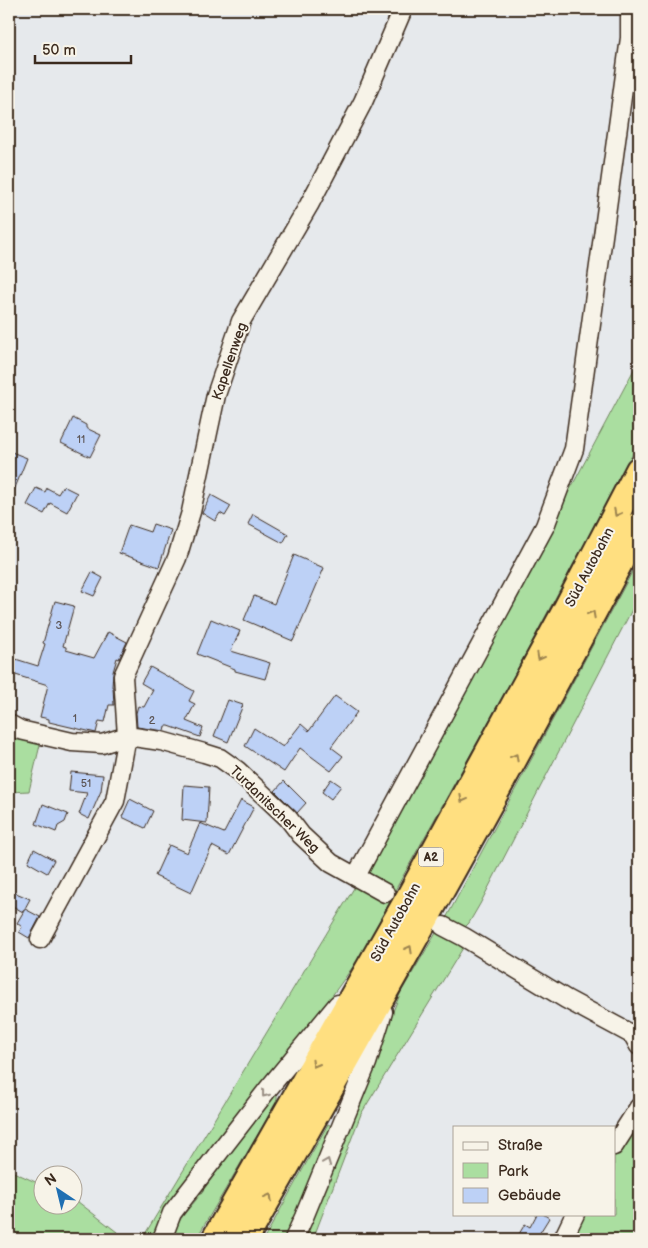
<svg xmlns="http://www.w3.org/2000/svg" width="648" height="1248" font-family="'Balsamiq Sans',sans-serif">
  <rect width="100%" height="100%" fill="#e6e9ec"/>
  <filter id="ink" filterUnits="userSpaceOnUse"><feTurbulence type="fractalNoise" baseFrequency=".02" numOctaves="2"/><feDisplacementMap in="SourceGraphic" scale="10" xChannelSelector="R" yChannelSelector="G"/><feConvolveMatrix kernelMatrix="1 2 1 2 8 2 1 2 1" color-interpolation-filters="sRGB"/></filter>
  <g filter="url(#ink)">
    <path fill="#aadea0" stroke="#72845f" d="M639 360V441L612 497 574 563 502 698 393 894 364 871 550 522 572 486Z
      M639 559V596L480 904 469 923 464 928 444 922Z
      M9 717 40 745 29 791 9 792Z
      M357 883 391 900 360 957 156 1239H142Z
      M439 928 466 943 361 1114 313 1239H301L343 1131 401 992Z
      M277 1095V1102L196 1239H173C174 1224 186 1212 196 1200L272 1096Z
      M639 1113V1239H566L581 1214H614V1156Z
      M328 1124 335 1128 287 1239H264Z
      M9 1170 42 1185V1206H72L73 1198 126 1239H9Z"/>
    <path fill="#bdd1f6" stroke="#3b2a1e" d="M73 418 86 425V428L101 435 90 457 61 443Z
      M9 451 27 458 9 503Z
      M63 486 77 493 67 512 50 503 44 514 27 505 36 488 45 492 47 488 58 494Z
      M211 495 231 506 225 516 220 513 215 521 202 513Z
      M253 514 288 534 283 543 248 524Z
      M153 524 171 530 159 567 119 553 129 525 150 532Z
      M294 555 324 568 293 641 244 620 254 596 274 604Z
      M92 572 103 578 94 596 82 591Z
      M55 601 74 606 63 646 66 647V650L94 658 108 632 127 642 119 659 117 658 113 672 112 687H113L114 705H109L105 722 99 721 96 733 49 722V719L40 717 48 685 9 673V657L38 666 45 644 43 643Z
      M211 619 240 631 231 651 270 663 265 679 235 671V669L197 654Z
      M150 667 194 691 189 701 195 704 186 721 203 728 200 737 169 726H165L164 731 137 727 136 713 138 706 144 707 153 690 141 683Z
      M335 696 357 712 331 747 343 756 331 771 300 748 284 772 245 746 254 728 283 747 301 724 309 731Z
      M228 700 243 705 228 742 214 736Z
      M71 772 103 775 101 791 89 819 79 814 87 793 69 791Z
      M331 779 341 786 331 799 322 792Z
      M284 781 306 803 297 813 275 791Z
      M184 785 209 787 207 823 182 820Z
      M130 799 153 811 145 828 122 817Z
      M241 800 254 807 229 855 212 846 191 893 155 876 169 845 187 853 200 823 224 833Z
      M43 804 68 814 65 822 58 826 56 832 36 824Z
      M34 849 54 860 47 873 28 862Z
      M9 890 30 899 23 912 9 904Z
      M25 909 40 917 29 938 19 932 22 927 17 923Z
      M537 1214H543L549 1218 536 1239H516L525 1224 530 1227Z"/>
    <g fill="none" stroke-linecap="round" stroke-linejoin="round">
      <g stroke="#3b2a1e" stroke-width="21">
        <path id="minor" d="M9 724 20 730 72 742 102 744 127 736 161 741 204 753 220 758 237 770 288 818 301 835 331 863 385 893
          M356 876 545 526 574 449 630 38V9
          M443 926 464 937 566 999 633 1035 639 1046
          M40 939 115 801 127 736 123 676 177 558 191 512 216 395 241 321 309 205 363 102 403 9
          M614 1146 639 1107
          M162 1239 172 1213 268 1089 338 1004
          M294 1239 304 1217 367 1063 383 1012
          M563 1239 575 1214"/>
      </g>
      <g stroke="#3b2a1e" stroke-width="30">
        <path id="highway" d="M215 1239 409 898 565 612 639 470
          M245 1239C379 1002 513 766 639 525"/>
      </g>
      <use href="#minor" stroke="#f7f3e8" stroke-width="18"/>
      <use href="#highway" stroke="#ffdf80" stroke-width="26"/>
    </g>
    <defs><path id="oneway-chevron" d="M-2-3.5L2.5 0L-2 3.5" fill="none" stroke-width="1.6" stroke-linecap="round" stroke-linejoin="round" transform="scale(1.25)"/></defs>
    <g stroke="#9d844f">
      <use href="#oneway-chevron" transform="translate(617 513) rotate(118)"/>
      <use href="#oneway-chevron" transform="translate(592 614) rotate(-62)"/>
      <use href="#oneway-chevron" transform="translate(540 657) rotate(119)"/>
      <use href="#oneway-chevron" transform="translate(515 757) rotate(-61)"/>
      <use href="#oneway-chevron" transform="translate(463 799) rotate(119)"/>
      <use href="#oneway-chevron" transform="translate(409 949) rotate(-61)"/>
      <use href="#oneway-chevron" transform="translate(315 1064) rotate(120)"/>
      <use href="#oneway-chevron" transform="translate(269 1197) rotate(-61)"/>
    </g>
    <g stroke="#998e83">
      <use href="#oneway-chevron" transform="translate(265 1094) rotate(128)"/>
      <use href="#oneway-chevron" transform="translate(327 1162) rotate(-68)"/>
    </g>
  </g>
  <g text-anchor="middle" stroke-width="4" stroke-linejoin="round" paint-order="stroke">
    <g font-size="11" fill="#5c5454">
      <text x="81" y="443">11</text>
      <text x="59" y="629">3</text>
      <text x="75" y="722">1</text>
      <text x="152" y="724">2</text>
      <text x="86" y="787">51</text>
    </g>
    <rect fill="#f7f3e8" stroke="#73665b" stroke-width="1" x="418.5" y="847.5" width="25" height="19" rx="4"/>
    <g font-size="12" font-weight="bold" fill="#3b2a1e">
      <text x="431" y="861">A2</text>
    </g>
    <g font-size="14" fill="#3b2a1e" stroke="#f7f3e8">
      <text transform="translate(229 361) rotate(-71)" y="5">Kapellenweg</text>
      <text transform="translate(589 567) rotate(-62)" y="5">Süd Autobahn</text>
      <text transform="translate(275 809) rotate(44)" y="5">Turdanitscher Weg</text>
      <text transform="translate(395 922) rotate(-61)" y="5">Süd Autobahn</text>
    </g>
  </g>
  <rect width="648" height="1248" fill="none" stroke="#f7f3e8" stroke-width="30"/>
  <rect x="15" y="15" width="618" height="1218" fill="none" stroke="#3b2a1e" stroke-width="2" filter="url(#ink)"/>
  <rect x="453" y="1126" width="162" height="90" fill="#f7f3e8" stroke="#aca397"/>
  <rect x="463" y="1142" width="25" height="8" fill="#f7f3e8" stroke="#aca397"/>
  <text x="498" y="1150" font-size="15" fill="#3b2a1e">Straße</text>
  <rect x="463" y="1163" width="25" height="15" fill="#aadea0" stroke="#aca397"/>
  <text x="498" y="1176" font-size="15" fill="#3b2a1e">Park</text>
  <rect x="463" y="1188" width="25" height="15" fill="#bdd1f6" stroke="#aca397"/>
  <text x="498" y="1200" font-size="15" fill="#3b2a1e">Gebäude</text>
  <g transform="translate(58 1190) rotate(325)"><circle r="24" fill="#f7f3e8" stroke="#aca397"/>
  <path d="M0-4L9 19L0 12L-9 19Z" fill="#1f6fb2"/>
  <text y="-8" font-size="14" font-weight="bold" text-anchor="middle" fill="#3b2a1e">N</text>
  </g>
  <path d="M35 55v8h96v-8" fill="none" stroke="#3b2a1e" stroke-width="2.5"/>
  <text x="42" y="55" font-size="15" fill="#3b2a1e" stroke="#f7f3e8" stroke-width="4" paint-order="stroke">50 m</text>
</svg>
